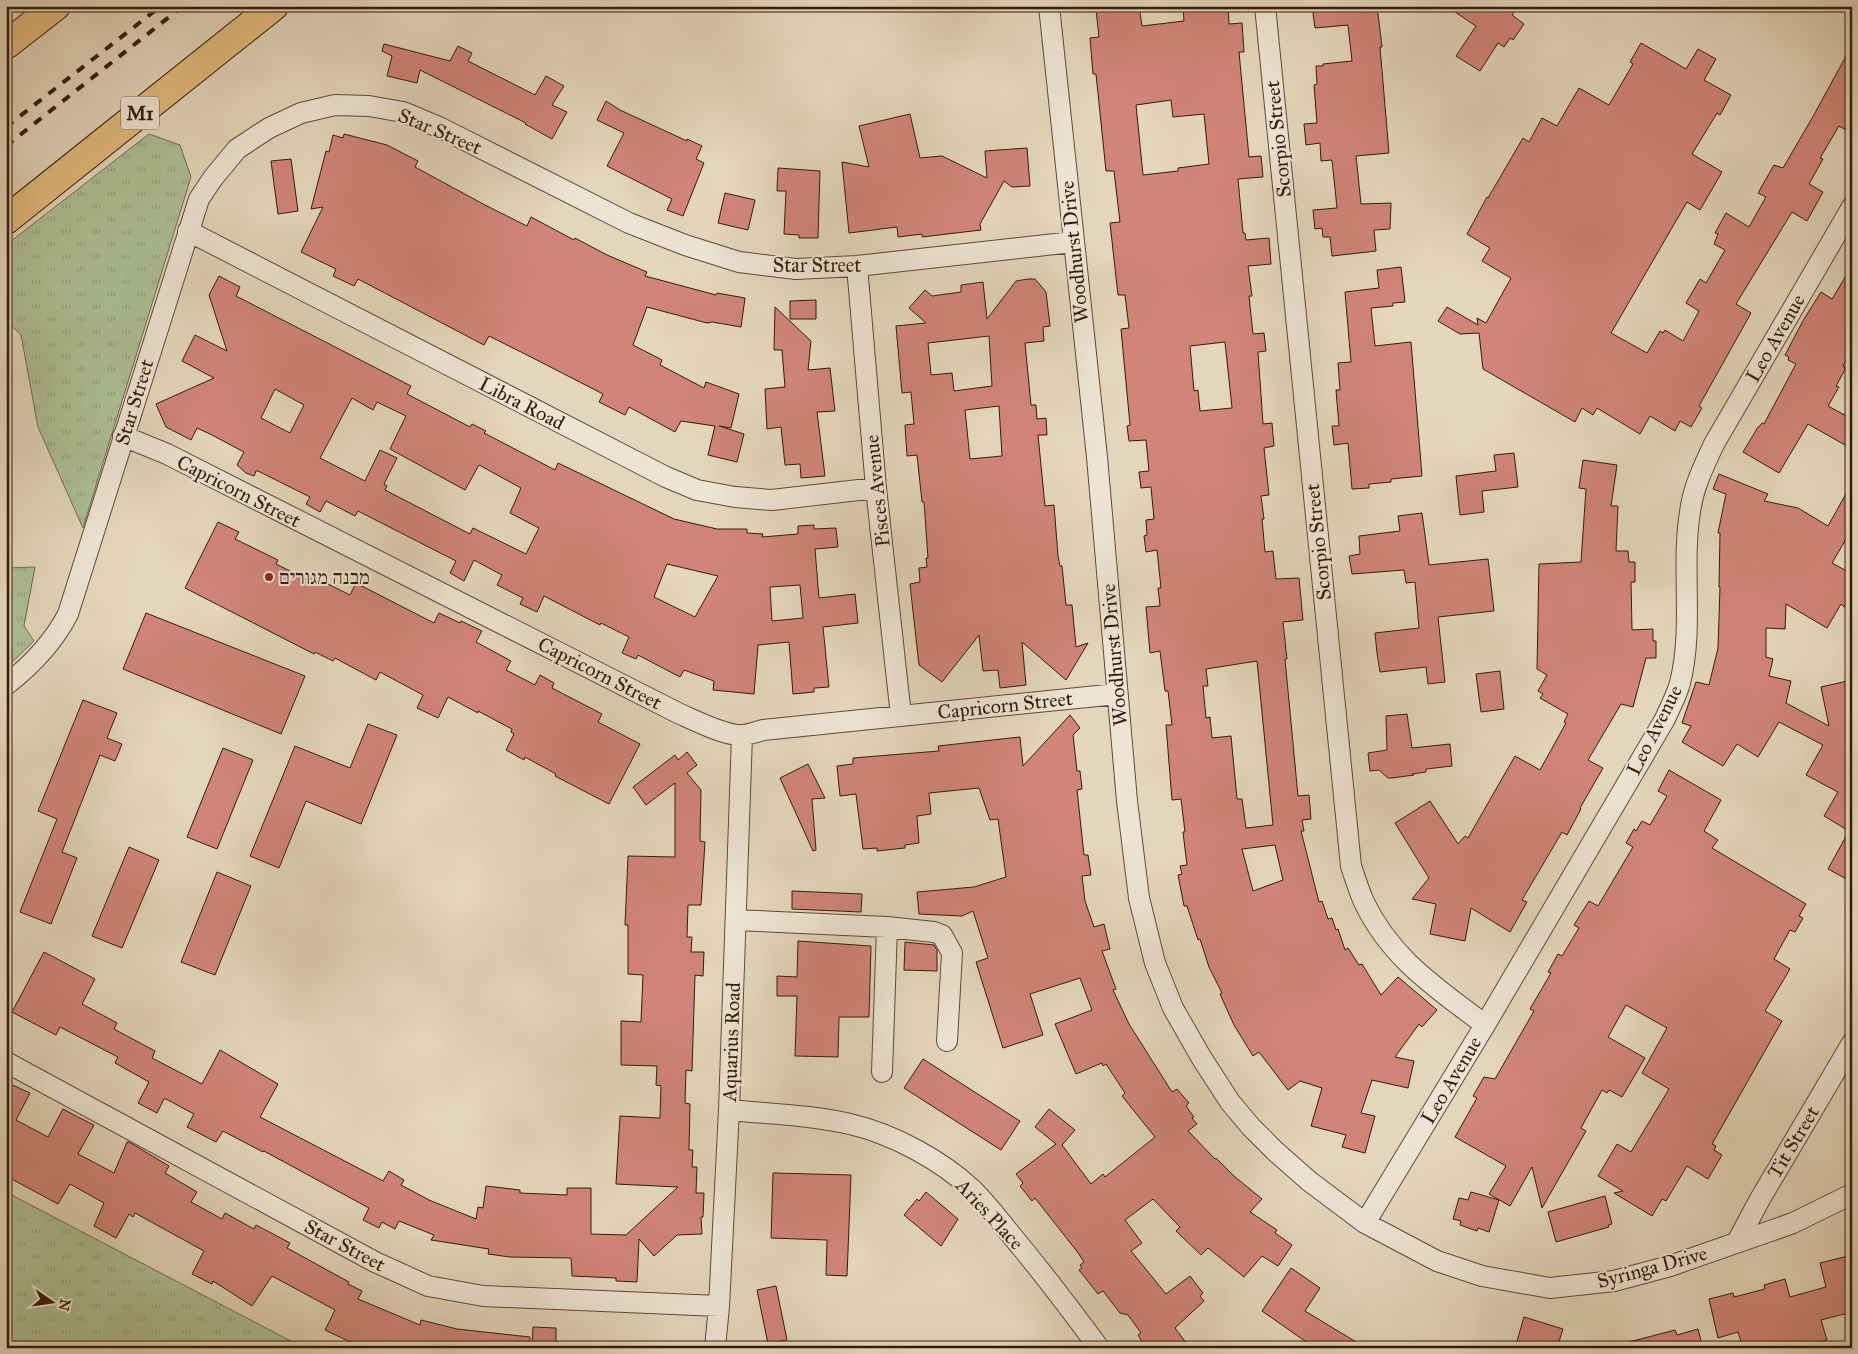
<svg xmlns="http://www.w3.org/2000/svg" width="1858" height="1354" font-family="'IM FELL Great Primer','Frank Ruhl Libre',serif">
  <defs>
    <pattern id="park-tufts" width="24" height="20" patternUnits="userSpaceOnUse" patternTransform="scale(1.25)"><rect width="24" height="20" fill="#aebf96"/><path d="M3 7l-1-3M5 7V3M7 7l1-3M15 17l-1-3M17 17v-4M19 17l1-3" fill="none" stroke="#96a480"/></pattern>
  </defs>
  <rect width="100%" height="100%" fill="#e4d6bc"/>
  <filter id="stains"><feTurbulence type="fractalNoise" baseFrequency=".004" numOctaves="4"/><feColorMatrix values="0 0 0 0 .2 0 0 0 0 .09 0 0 0 0 .02 0 0 0 .5 -.17"/></filter>
  <radialGradient id="worn" r=".72"><stop offset=".6" stop-color="#630" stop-opacity="0"/><stop offset="1" stop-color="#630" stop-opacity=".3"/></radialGradient>
  <path fill="url(#park-tufts)" stroke="#716d50" d="M149 134 180 145 191 177 83 528 38 427 21 335 14 328 6 326V245Z
    M35 567 24 626 34 641 6 668V568Z
    M6 1192 304 1348H6Z"/>
  <path fill="#d18579" stroke="#341b0a" fill-rule="evenodd" d="M1098 6H1139L1142 26 1184 21 1183 6H1228L1229 24 1242 23 1244 52H1239L1249 157 1261 156 1263 177 1238 179 1243 233H1245L1246 240 1269 238 1271 264 1248 266 1252 296H1249L1253 334 1264 333 1266 351 1258 352 1263 424 1272 423 1274 446 1264 448 1269 495 1261 496 1264 519H1262L1265 552 1273 551 1276 579 1299 578 1303 620 1283 622 1287 659H1285L1298 796 1309 795 1311 819 1302 820 1304 831H1301L1319 902 1322 901 1328 919 1332 918 1336 930 1338 929 1345 950 1348 948 1359 965 1362 964 1381 995 1398 977 1437 1010 1422 1027 1419 1024 1395 1057 1414 1061 1408 1088 1372 1080 1361 1113 1375 1116 1365 1153 1342 1147 1346 1135 1311 1126 1322 1088 1300 1081 1288 1090 1259 1052 1253 1056 1234 1025 1220 994 1222 993 1209 967 1200 939 1198 940 1187 906H1184L1178 875 1182 874 1180 866 1187 865 1183 832H1185L1181 799 1172 800 1166 725H1172L1168 691H1165L1160 651 1150 653 1146 607 1160 606 1158 588H1161L1157 550 1146 552 1144 536 1147 535 1146 520 1154 519 1151 487 1141 488 1139 472 1149 471 1146 440 1129 441 1127 426 1130 425 1121 329 1129 328 1125 295H1118L1110 223 1120 222 1114 171H1106L1096 74H1093L1090 38 1099 37 1096 9 1099 8ZM1171 100 1173 117 1204 114 1209 164 1178 168V171L1143 175 1136 105ZM1225 342 1232 408 1200 411 1198 390 1194 391 1190 346ZM1257 661 1273 825 1246 828 1242 799H1237L1231 736 1212 738 1210 717 1206 718 1203 686H1208L1206 669ZM1275 845 1283 880 1253 891 1242 849Z
    M1312 6H1377L1382 47H1380L1389 153 1356 156 1361 204 1391 203 1390 229 1374 230 1376 251 1332 256 1330 237H1323L1322 228 1315 229 1313 210 1337 208 1332 160 1321 161 1320 143 1306 145 1304 124 1317 123 1314 85 1317 84 1316 66H1323V64L1352 61 1348 25 1315 28Z
    M1446 6H1518L1512 15 1524 24 1513 40 1510 38 1504 47 1498 43 1480 71 1456 56 1476 26Z
    M1641 43 1686 69 1698 49 1716 59 1704 80 1731 95 1720 115 1717 113 1692 154 1722 172 1700 210 1687 202 1611 333 1647 353 1660 331 1663 333 1665 330 1683 341 1699 311 1686 303 1700 279 1706 283 1725 250 1714 244 1718 234 1715 233 1726 213 1749 227 1766 197 1758 193 1774 165 1783 168 1815 113 1852 45V133L1839 126 1820 158 1823 159 1809 184 1823 192 1807 221 1792 212 1736 304 1751 313 1699 406 1702 408 1691 427 1680 421 1675 431 1650 416 1640 434 1597 408 1593 415 1582 408 1575 422 1483 369 1479 333 1460 334 1438 321 1447 307 1478 325 1477 318 1486 323 1511 278 1482 261 1490 248 1467 234 1487 197 1488 198 1523 138 1529 142 1542 118 1557 126 1579 88 1609 105 1633 64 1630 62Z
    M384 44 450 61 458 46 472 53 468 61 535 95 546 76 564 86 552 105 567 112 552 139 525 124 526 123 420 70 417 83 387 76 392 56 382 51Z
    M606 101 620 110 687 141V139L702 146 696 159 704 163 683 216 667 210 672 199 607 166 624 133 597 120Z
    M910 114 920 158 942 156 987 178 985 151 1027 148 1030 186 1012 187 1004 181 980 224 981 230 922 237V234L898 237 897 227 849 233 842 162 869 167 859 126Z
    M344 134 387 145 418 161 415 167 485 205 527 226 531 217 574 240 575 238 607 255 647 272 645 276 716 295 717 293 745 298 741 327 712 322 707 323 647 307 633 345 662 360 660 365 704 388 706 382 739 394 731 428 719 426 744 434 737 462 708 455 715 426 681 421 675 432 629 407 625 415 599 402 603 394 531 357 489 336 484 345 358 279 354 286 333 276 336 269 301 252 323 207 311 209 326 151 329 152 333 135 343 138Z
    M291 159 298 211 278 214 271 161Z
    M778 168 820 171 818 238H799V235L784 234 786 191H777Z
    M725 193 755 200 748 230 718 223Z
    M1852 266V351L1843 366 1846 368 1836 386 1839 387 1828 406 1852 419V449L1808 424 1779 473 1743 452 1758 427H1759L1762 423 1764 424 1796 364 1788 360 1789 357 1785 355 1804 319 1821 292 1832 299Z
    M1401 267 1405 302 1393 303V306L1371 308 1375 346 1411 342 1422 476 1391 479V482L1369 484V488L1352 489 1348 443 1334 445 1332 426H1339L1336 390H1340L1338 363 1351 362 1345 292 1379 288 1377 270Z
    M219 276 240 287 236 296 411 386 407 394 470 427 472 424 486 431 484 433 555 470 558 463 674 519 717 529H747V533L763 534 762 537 798 534V526L814 525V529L836 528 838 547 815 549 819 598 855 594 858 623 823 627 829 687 814 688V692L793 694 789 642 758 645 754 694 713 690 714 681 684 670 680 677 638 655 636 659 622 653 629 637 601 623 600 625 544 596 537 612 520 604 523 598 497 585 502 575 474 560 464 581 450 573 456 561 358 511 355 516 326 501 320 512 306 504 310 497 258 471H256L254 476 246 473 237 465 244 452 212 435 197 428 191 440 166 427 156 404 214 378 182 361 195 335 227 351 209 295ZM275 389 304 405 290 433 261 418ZM352 398 373 410 377 402 406 416 390 449 465 490 479 465 521 488 510 513 539 528 526 554 473 528 470 534 385 490 387 486 384 484 397 458 380 450 365 481 320 458ZM667 564 718 576 695 617 654 597ZM800 585 803 618 772 621 770 587Z
    M1028 279H1035L1046 292 1050 326 1043 327 1044 341 1025 343 1031 405H1036L1037 419 1046 418 1047 435H1038L1045 506 1054 505 1058 556 1060 566H1062L1066 605H1072L1076 647 1088 643 1066 680 1022 642 1026 685 1000 688 998 670 983 671 979 635 942 682 919 665 910 584 920 582 919 568 927 567 926 558H928L924 502H922L917 455 907 456 905 425 914 424 911 392 902 393 896 326 926 323 909 308 925 290 932 296 961 292V285L983 282 987 319 1016 281ZM989 336 992 386 954 391 952 373 931 375 928 343ZM999 406 1002 456 970 459 965 410Z
    M816 300V319H790V301Z
    M775 307 811 341 808 370 830 368 835 411 817 412 825 476 801 478 800 464 785 465 781 427 767 429 765 389 785 387 782 350H774Z
    M1514 453 1518 487 1482 491 1484 512 1460 515 1456 476 1496 471 1494 455Z
    M1583 460 1617 465 1611 506H1618L1616 551H1628L1629 562H1635V582H1631L1632 630 1653 629V641H1656V658H1646L1633 707 1621 704 1588 760 1603 768 1580 808 1581 809 1567 835 1562 832 1522 900 1527 902 1510 932 1471 908 1465 941 1430 934 1436 904 1412 899 1429 878 1395 823 1430 801 1458 844 1465 836 1468 838 1515 756 1540 770 1566 723 1564 722 1568 714 1540 698 1543 694 1538 691 1547 675 1537 669 1539 564 1581 562 1586 489 1579 488Z
    M1719 474 1768 494 1764 501 1798 508 1828 526 1852 483V529L1832 563 1852 574V594L1844 607 1841 604 1827 628 1786 604 1785 629 1766 628V657L1773 659 1769 676 1791 681 1786 703 1829 726 1821 687 1852 680V882L1828 869 1849 831 1824 816 1838 792 1806 775 1823 745 1779 722 1758 757 1737 744 1723 766 1682 742 1691 726 1682 723 1696 682 1709 685 1718 648 1720 587H1719L1720 533H1718L1726 494 1713 489Z
    M1422 513 1429 565 1488 559 1494 611 1438 617 1445 682 1428 684 1426 667 1380 672 1377 653 1375 633 1419 628 1415 582 1406 583 1404 570 1352 574 1349 556 1360 554 1359 536 1400 531 1398 516Z
    M218 522 239 532 235 539 278 560 276 564 306 579 308 574 350 595 356 583 434 623 439 613 460 623 461 621 482 631 476 642 511 661 506 670 535 685 540 675 554 683 552 688 602 714 598 722 640 744 609 804 555 776 556 774 525 757 524 760 506 750 514 734 511 732 512 729 478 711V713L448 697 438 718 417 708 423 695 380 672 376 680 335 658 333 661 315 652 314 654 185 588Z
    M146 613 305 676 281 734 123 669Z
    M1500 671 1504 709 1481 712 1476 674Z
    M83 700 117 713 107 738 122 744 115 761 100 755 62 852 77 858 51 924 20 912 57 819 38 811Z
    M1407 714 1412 748 1450 744 1452 766 1426 769V772L1412 774 1414 775 1392 778H1388L1379 770 1370 771 1368 753 1387 750 1386 716Z
    M1070 715 1080 728 1073 735 1077 771H1080L1082 789 1077 790 1084 855H1088L1091 875 1082 876 1085 901 1094 927 1104 924 1110 949 1102 951 1116 989 1113 990 1129 1024 1172 1092 1177 1089 1189 1103 1186 1106 1194 1117 1192 1118 1197 1124 1188 1131 1215 1159 1216 1158 1234 1176 1262 1199 1250 1212 1277 1230 1275 1233 1292 1245 1278 1266 1262 1256 1244 1277 1208 1248 1201 1255 1176 1231 1180 1227 1153 1199 1125 1220 1142 1243 1131 1251 1166 1294 1190 1276 1203 1293 1200 1296 1204 1301 1175 1328 1190 1348H1146L1138 1335 1141 1333 1128 1315 1120 1313 1103 1291 1098 1294 1079 1270 1082 1268 1080 1265 1084 1262 1079 1254 1035 1198 1032 1201 1020 1186 1023 1183 1016 1174 1056 1144 1035 1127 1049 1109 1075 1130 1062 1145 1091 1184 1103 1174 1105 1177 1155 1137 1122 1096 1125 1093 1106 1064 1103 1066 1102 1063 1076 1074 1055 1024 1092 1010 1080 978 1030 994 1043 1035 1003 1048 976 962 988 958 973 911 962 916 919 914 917 892 974 887 1006 877 998 819 990 820 979 788 929 793 931 814 917 816 919 843 905 845V848L877 851V848L863 849 856 794 840 796 837 766 853 764V758L939 751 938 746 1020 737 1023 766Z
    M368 724 397 735 361 824 306 801 279 868 250 856 295 746 350 768Z
    M223 748 253 760 217 849 187 837Z
    M687 752 697 765 687 773 701 790 700 841 705 842 701 905H688L687 937H692L691 952H704L703 976 695 975 692 1071 686 1070 685 1103 690 1104 689 1150H693L692 1167H697L696 1193H704L703 1217H701L702 1234 677 1235 654 1256 639 1239 637 1282 616 1281V1278L572 1276 571 1258 510 1257 488 1254 489 1249 431 1240 434 1235 399 1221 395 1229 382 1222 379 1228 363 1220 369 1208 264 1151 263 1152 223 1131 216 1142 187 1127 194 1114 166 1099H164L157 1113 138 1103 149 1082 115 1063 118 1057 60 1027 56 1035 12 1012 44 952 95 979 82 1004 117 1023 114 1029 155 1051 152 1058 202 1084 220 1050 278 1084 260 1117 383 1181 389 1171 404 1180 401 1185 429 1200 476 1219 478 1207 483 1208 486 1186 520 1190V1193L567 1195V1188H591V1234L626 1235 678 1187 616 1184 620 1116 660 1118 661 1086 656 1085 657 1066 621 1065V1021L641 1022 643 975 628 974V925H625L628 856 675 857V783L646 805 633 787 675 755 678 760Z
    M808 764 825 798 812 799 816 850 813 851 780 778Z
    M1669 770 1721 800 1704 831 1718 840 1712 848 1806 904 1799 916 1803 918 1795 932 1790 930 1774 959 1790 969 1765 1011 1782 1021 1712 1144 1716 1146 1714 1150 1722 1155 1708 1179 1687 1166 1666 1201 1662 1199 1652 1216 1614 1193 1623 1191 1598 1176 1617 1144 1631 1152 1669 1089 1642 1073 1667 1028 1626 1005 1608 1037 1645 1058 1622 1097 1609 1090 1607 1093 1602 1090 1581 1128 1586 1131 1542 1208 1532 1167 1510 1206 1489 1194 1506 1166 1455 1137 1477 1098 1473 1096 1484 1077 1495 1079 1534 1011 1530 1009 1551 973 1548 972 1558 954 1562 956 1579 928 1574 925 1589 901 1598 906 1633 847 1626 843 1634 829 1636 831 1642 821 1650 825 1667 796 1658 791Z
    M129 847 159 860 122 948 92 936Z
    M217 872 251 886 215 975 181 962Z
    M792 891 862 894 861 912 792 909Z
    M798 941 871 946 869 1017H839L838 1057 795 1056 797 996H777V976L797 977Z
    M905 942 934 945 937 950V971L904 970Z
    M923 1059 1020 1121 1001 1150 904 1088Z
    M6 1082 30 1093 16 1120 48 1137 63 1109 78 1117 94 1125 78 1154 114 1173 127 1142H129L169 1166 165 1173 197 1192 191 1202 222 1219 225 1213 254 1229 256 1225 290 1243 287 1248 349 1282 348 1284 362 1291 358 1299 420 1325 421 1320 457 1329 530 1337V1348H363L325 1330 335 1310 272 1276 252 1306 213 1281 212 1284 192 1274 204 1251 135 1213 133 1217 129 1214 116 1238 94 1226 104 1203 70 1184 58 1204 6 1176Z
    M773 1173 851 1175 847 1276 826 1275 827 1240 771 1238Z
    M926 1192 958 1219 941 1246 904 1215 917 1199 919 1201Z
    M1471 1192 1499 1200 1489 1232 1478 1228 1477 1231 1460 1225 1461 1221 1453 1219 1459 1198 1468 1200Z
    M1605 1196 1612 1224 1608 1225 1609 1227 1556 1242 1548 1212Z
    M1852 1255V1312L1821 1320 1827 1340 1814 1344 1815 1348H1782L1780 1342 1761 1348H1743L1738 1332 1718 1338 1709 1299 1733 1293 1734 1297 1765 1289 1764 1285 1785 1279 1790 1297 1826 1287 1820 1263Z
    M1291 1268 1320 1288 1305 1311 1366 1348H1315L1262 1311Z
    M776 1286 787 1340 768 1344 757 1290Z
    M1524 1317 1563 1329 1557 1348H1515Z
    M533 1327 556 1328V1348H532Z
    M1698 1329 1703 1348H1630L1629 1342 1675 1330 1677 1335Z"/>
  <g fill="none" stroke-linecap="round" stroke-linejoin="round">
    <g stroke="#604a36" stroke-width="22">
      <path id="street" d="M1049 6 1097 457 1127 801 1139 898 1155 963 1173 1008 1201 1057 1230 1102 1251 1127 1275 1151 1309 1181 1365 1223 1437 1261 1482 1276 1550 1288 1614 1281 1670 1266 1793 1223 1852 1194
        M1265 6 1351 866C1355 878 1359 891 1364 902 1391 959 1437 988 1485 1025
        M188 231 666 477 697 490 735 497 772 500 876 488
        M857 266 876 488 901 716
        M123 436 167 454 678 713C694 720 727 737 744 735 750 734 757 732 763 730L1117 694
        M6 685C32 665 53 643 68 614L199 199 213 178 237 149 269 128 301 113 335 105 369 106 403 112 441 128 629 223 685 245 739 262 796 269 857 266 1073 242
        M736 920 887 927 934 932 942 935 952 953 947 1041
        M6 1062 375 1262 428 1286 483 1296 719 1306
        M882 1072 887 927
        M729 1110C770 1114 810 1115 850 1124 893 1134 941 1160 973 1190 991 1208 1006 1229 1022 1248 1049 1281 1074 1314 1099 1348
        M1365 1223 1485 1025 1665 719C1670 707 1677 695 1680 683 1694 627 1681 568 1690 512 1693 487 1704 466 1714 444L1852 207
        M1737 1242 1760 1199 1852 1043
        M715 1348 719 1306 729 1110 742 735"/>
    </g>
    <g stroke="#341b0a" stroke-width="30">
      <path id="highway" d="M6 45 56 6
        M6 220 274 6"/>
    </g>
    <use href="#street" stroke="#ede4d3" stroke-width="20"/>
    <use href="#highway" stroke="#e2bb7e" stroke-width="28"/>
    <path stroke="#341b0a" stroke-width="4" stroke-dasharray="9 9" stroke-linecap="butt" d="M6 127 161 6
      M6 146 183 6"/>
  </g>
  <circle fill="#8f2418" stroke="#ede4d3" stroke-width="2" cx="269" cy="577" r="5"/>
  <g text-anchor="middle" stroke-width="4" stroke-linejoin="round" paint-order="stroke">
    <rect fill="#ede4d3" stroke="#6c5746" stroke-width="1" x="121" y="96.5" width="38" height="33" rx="4"/>
    <g font-size="19" font-weight="bold" fill="#341b0a">
      <text x="140" y="120">M1</text>
    </g>
    <g font-size="20" fill="#341b0a" stroke="#ede4d3">
      <text transform="translate(440 131) rotate(23)" y="7">Star Street</text>
      <text transform="translate(1278 139) rotate(-96)" y="7">Scorpio Street</text>
      <text transform="translate(1074 252) rotate(-96)" y="7">Woodhurst Drive</text>
      <text x="817" y="272">Star Street</text>
      <text transform="translate(1775 338) rotate(-60)" y="7">Leo Avenue</text>
      <text transform="translate(134 402) rotate(-73)" y="7">Star Street</text>
      <text transform="translate(522 403) rotate(27)" y="7">Libra Road</text>
      <text transform="translate(239 491) rotate(27)" y="7">Capricorn Street</text>
      <text transform="translate(877 491) rotate(-96)" y="7">Pisces Avenue</text>
      <text transform="translate(1318 542) rotate(-96)" y="7">Scorpio Street</text>
      <text transform="translate(1114 655) rotate(-95)" y="7">Woodhurst Drive</text>
      <text transform="translate(600 673) rotate(27)" y="7">Capricorn Street</text>
      <text transform="translate(1005 705) rotate(-6)" y="7">Capricorn Street</text>
      <text transform="translate(1654 730) rotate(-63)" y="7">Leo Avenue</text>
      <text transform="translate(731 1042) rotate(-88)" y="7">Aquarius Road</text>
      <text transform="translate(1451 1080) rotate(-59)" y="7">Leo Avenue</text>
      <text transform="translate(1793 1142) rotate(-59)" y="7">Tit Street</text>
      <text transform="translate(990 1214) rotate(47)" y="7">Aries Place</text>
      <text transform="translate(345 1245) rotate(28)" y="7">Star Street</text>
      <text transform="translate(1652 1267) rotate(-15)" y="7">Syringa Drive</text>
    </g>
    <g font-size="20" fill="#341b0a" stroke="#ede4d3" text-anchor="start">
      <text x="279" y="584">מבנה מגורים</text>
    </g>
  </g>
  <rect width="1858" height="1354" fill="none" stroke="#e4d6bc" stroke-width="25"/>
  <rect x="8" y="8" width="1843" height="1339" fill="none" stroke="#341b0a" stroke-width="2.5"/>
  <rect x="12" y="12" width="1833" height="1329" fill="none" stroke="#341b0a"/>
  <g transform="translate(52 1302) rotate(103)" stroke="#ede4d3" stroke-width="4" paint-order="stroke">
  <path d="M0-4L9 19L0 12L-9 19Z" fill="#341b0a"/>
  <text y="-8" font-size="14" font-weight="bold" text-anchor="middle" fill="#341b0a">N</text>
  </g>
  <rect width="100%" height="100%" filter="url(#stains)"/>
  <rect width="100%" height="100%" fill="url(#worn)"/>
</svg>
